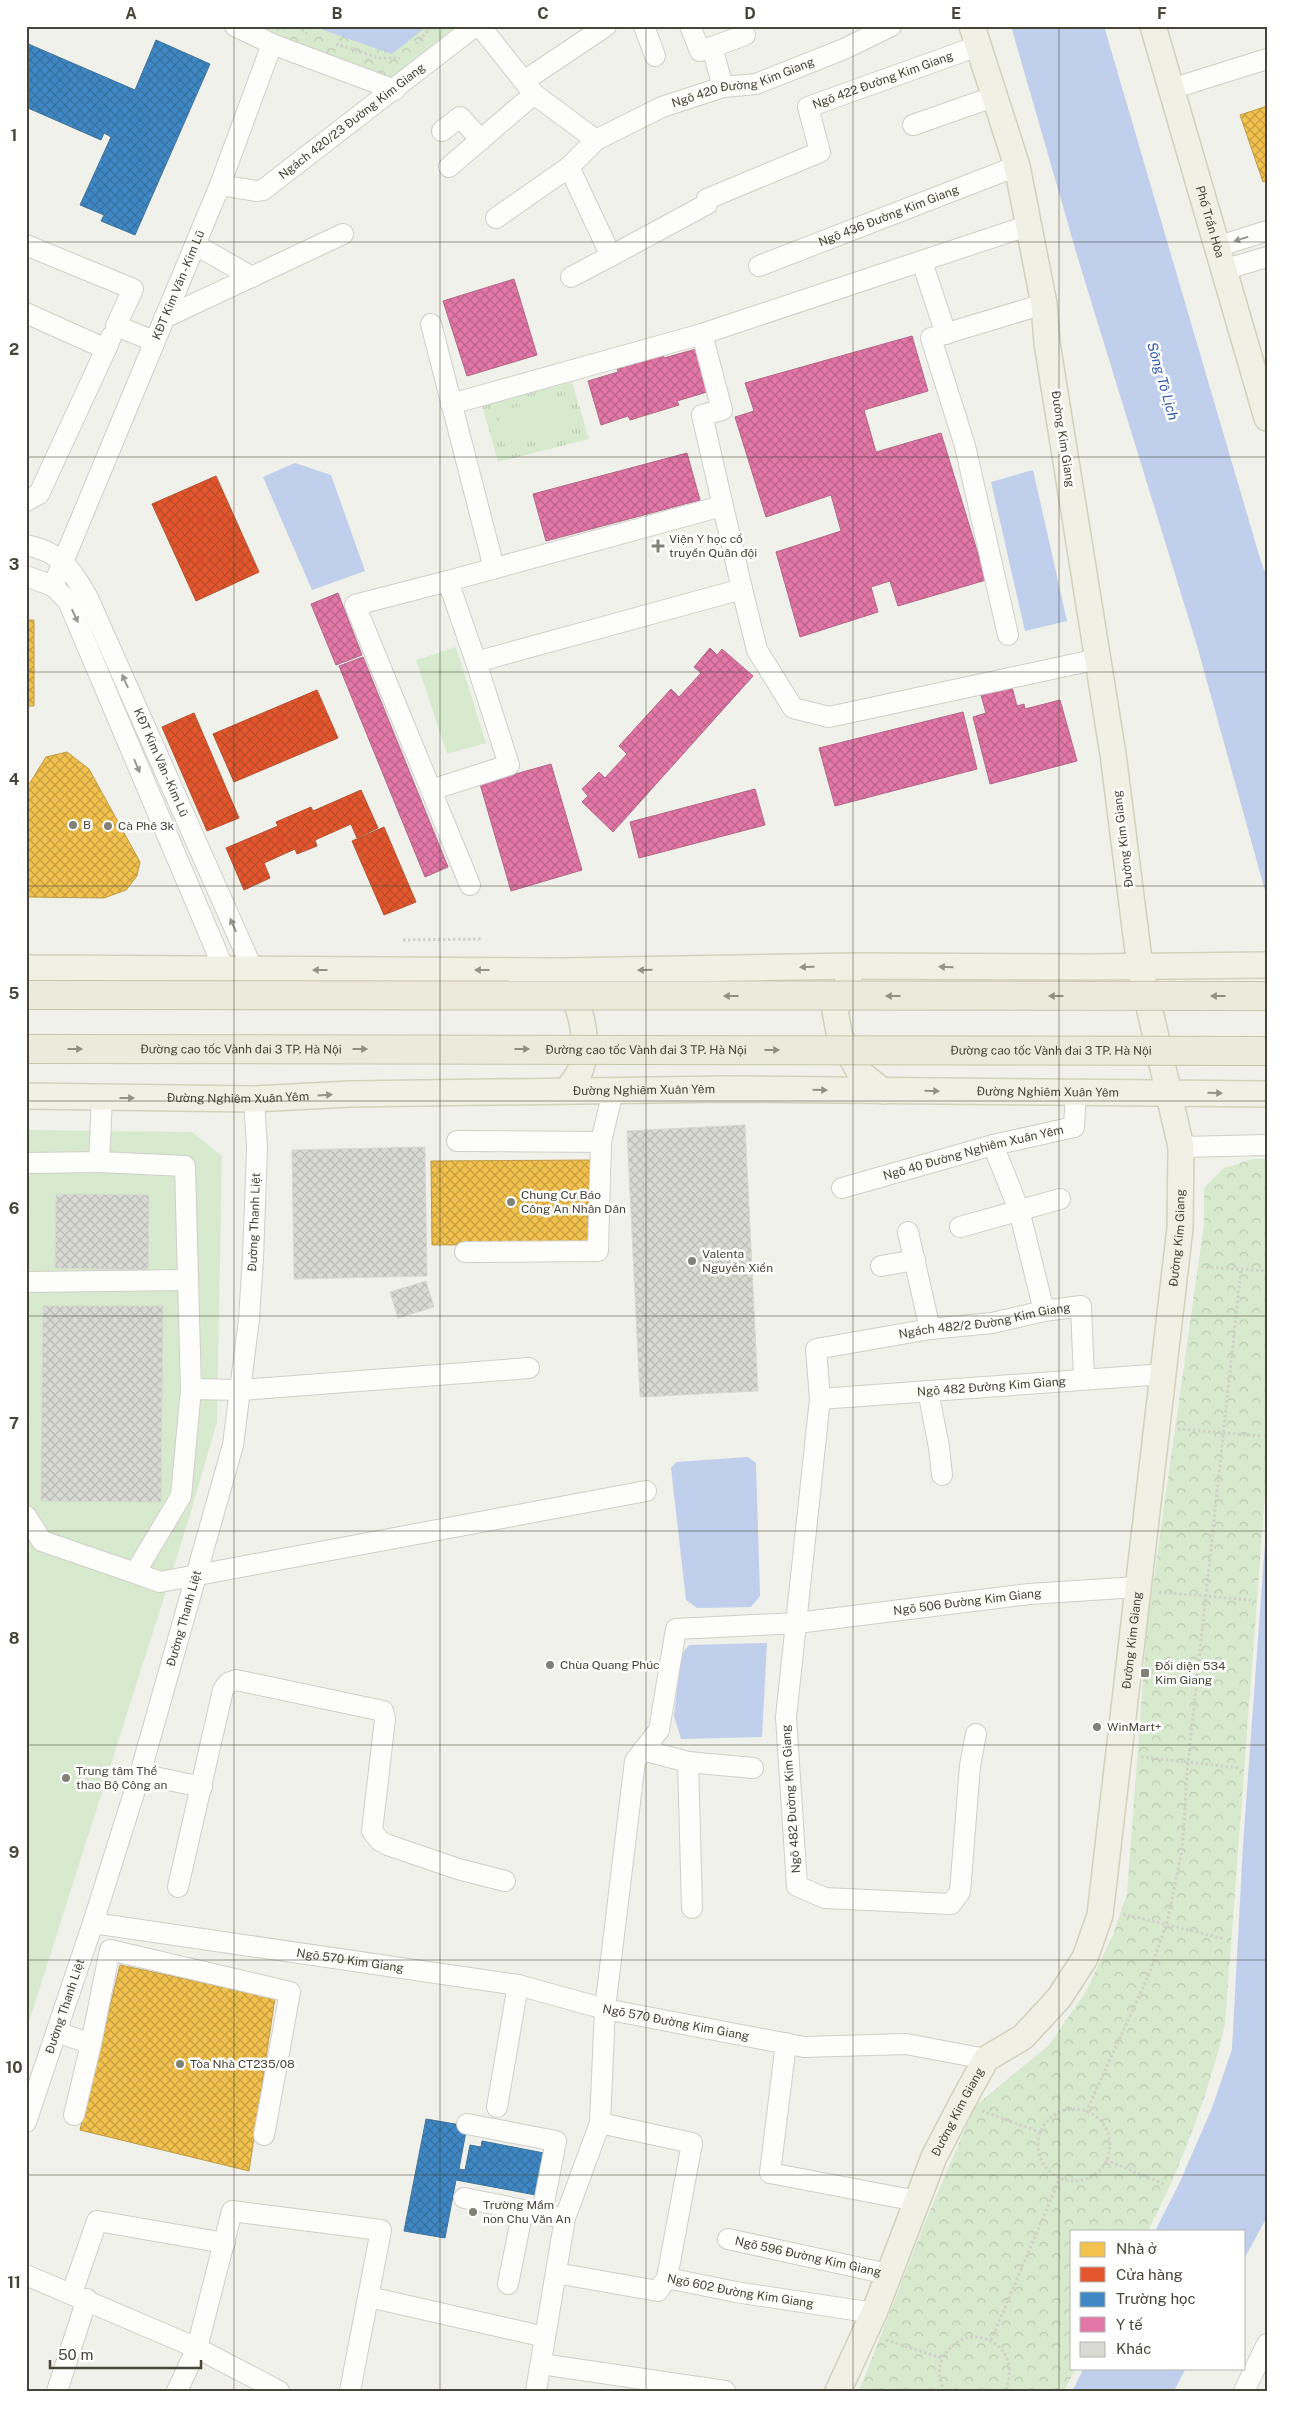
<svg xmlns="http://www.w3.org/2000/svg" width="1293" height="2417" font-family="'Public Sans',sans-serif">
  <defs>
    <pattern id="grass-tufts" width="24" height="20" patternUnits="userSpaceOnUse" patternTransform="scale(1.25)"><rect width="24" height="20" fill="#d8eacd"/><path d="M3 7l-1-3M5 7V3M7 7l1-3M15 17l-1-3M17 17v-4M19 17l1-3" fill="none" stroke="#bbcab1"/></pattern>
    <pattern id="forest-crowns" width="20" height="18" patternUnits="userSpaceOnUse" patternTransform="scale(1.25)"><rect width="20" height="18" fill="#d8eacd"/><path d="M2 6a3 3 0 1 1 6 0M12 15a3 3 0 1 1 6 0" fill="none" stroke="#bbcab1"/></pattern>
    <pattern id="homes-cross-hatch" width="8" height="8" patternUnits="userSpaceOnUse" patternTransform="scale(1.25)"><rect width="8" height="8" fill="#f2c14e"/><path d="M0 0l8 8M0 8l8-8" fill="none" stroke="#c69f42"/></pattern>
    <pattern id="shops-cross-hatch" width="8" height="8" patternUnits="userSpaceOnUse" patternTransform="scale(1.25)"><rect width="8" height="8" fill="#e4572e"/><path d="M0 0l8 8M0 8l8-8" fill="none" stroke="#bb4a28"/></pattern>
    <pattern id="schools-cross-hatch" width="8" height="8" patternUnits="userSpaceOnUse" patternTransform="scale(1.25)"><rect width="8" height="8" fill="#3f88c5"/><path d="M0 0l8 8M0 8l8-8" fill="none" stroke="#3771a1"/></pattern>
    <pattern id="health-cross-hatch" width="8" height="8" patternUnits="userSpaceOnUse" patternTransform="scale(1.25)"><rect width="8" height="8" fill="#e377a8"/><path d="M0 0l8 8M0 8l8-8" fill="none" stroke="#ba638a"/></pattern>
    <pattern id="building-cross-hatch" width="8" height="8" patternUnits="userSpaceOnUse" patternTransform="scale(1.25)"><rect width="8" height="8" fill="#dadad4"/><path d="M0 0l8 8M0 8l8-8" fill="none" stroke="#bcbcb7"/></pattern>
  </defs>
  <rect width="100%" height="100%" fill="#f1f1eb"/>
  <path fill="url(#grass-tufts)" d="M572 382 589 439 498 462 482 405Z"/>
  <path fill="url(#forest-crowns)" d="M257 26H456L390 80Z
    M1253 1159H1267V1467L1225 2024C1208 2096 1182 2165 1148 2231H1072V2368H1076L1064 2391H859L926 2220 975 2106 1049 2045 1085 1993 1113 1935 1127 1894 1147 1627 1204 1224V1188L1224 1168Z"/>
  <path fill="#d8eacd" d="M565 395 574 428 505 445 497 412Z
    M456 647 486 743 447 754 416 660Z
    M26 1130 192 1132 222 1156 217 1422 187 1525 26 2031Z"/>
  <path fill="#bfcfec" d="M312 26H427L392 54Z
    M1011 26H1104L1259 555 1264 570 1267 571V898L1198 649 1079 262Z
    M295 463 331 475 365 571 312 590 263 477Z
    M1033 470 1067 621 1025 631 991 482Z
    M748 1457 756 1463 760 1596 751 1607 697 1608 686 1600 671 1468 676 1462Z
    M1267 1516V2217L1244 2259V2231H1155L1179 2184 1212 2108 1232 2049 1243 1845Z
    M767 1643 762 1737 681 1739 674 1716 681 1655 689 1645Z
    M1084 2368H1186L1174 2391H1072Z"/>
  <path fill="url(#homes-cross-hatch)" stroke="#bf9c47" d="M1267 106V180L1263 182 1240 115Z
    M26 620H34V706H26Z
    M67 752 89 769 140 862 137 876 126 890 104 898 26 897V789L46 757Z
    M591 1160V1244L432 1245 431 1161Z
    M120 1965 275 1998 249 2171 80 2130Z"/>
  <path fill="url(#shops-cross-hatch)" stroke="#b55231" d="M216 476 259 572 196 601 152 504Z
    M317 690 338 738 234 782 213 734Z
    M194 713 239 818 207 831 162 727Z
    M361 790 378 828 357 838 351 824 315 840 317 846 297 854 295 849 264 863 270 878 244 890 226 848 278 826 276 822 311 807 313 811Z
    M384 827 416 902 384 915 352 841Z"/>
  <path fill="url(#schools-cross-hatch)" stroke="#41749b" d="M156 40 210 64 135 235 101 221 104 215 80 205 111 137 104 133 101 140 28 108 30 101 26 100V43L135 90Z
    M426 2119 467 2126 459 2169 465 2170 470 2145 481 2147 482 2141 549 2154 541 2196 456 2180 445 2238 404 2231Z"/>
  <path fill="url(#health-cross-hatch)" stroke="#b46886" d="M514 279 537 355 467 376 443 301Z
    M912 336 928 391 864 410 876 452 941 433 986 580 898 606 890 581 871 587 878 612 800 637 776 552 841 531 831 495 766 517 735 417 754 411 745 383Z
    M696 349 707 392 677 401 679 405 630 420 628 416 601 425 588 381 618 372 616 364 662 351 664 358Z
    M687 453 700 500 546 541 533 494Z
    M338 593 362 655 336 665 311 604Z
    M710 648 717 655 722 649 753 676 613 832 582 802 588 796 582 789 599 772 605 778 627 754 619 746 671 689 679 697 701 673 694 667Z
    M363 657 448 867 425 877 339 666Z
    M1012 687 1017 706 1024 704 1025 709 1060 700 1077 761 990 784 973 717 986 713 981 695Z
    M963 712 977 769 835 806 819 748Z
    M551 764 582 870 511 891 480 784Z
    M755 789 765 825 639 858 630 822Z"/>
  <path fill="url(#building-cross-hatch)" stroke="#d9d8d1" d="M745 1125 758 1391 640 1397 627 1131Z
    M425 1147 427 1276 294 1279 292 1150Z
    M56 1194 149 1195 148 1270 55 1268Z
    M426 1281 434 1307 398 1318 390 1292Z
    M43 1306H163L161 1502 41 1501Z"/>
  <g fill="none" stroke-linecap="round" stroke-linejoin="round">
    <g stroke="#cfcfc9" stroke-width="22">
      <g id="minor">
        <path d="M235 26 272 44 395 90"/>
        <path d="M480 26 534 94 596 140"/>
        <path d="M644 26 655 56"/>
        <path d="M690 26 700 51 712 47"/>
        <path d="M524 81 606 26"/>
        <path d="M723 87 712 47 745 35 741 26"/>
        <path d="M1171 89 1267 59"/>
        <path d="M913 125 993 97"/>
        <path d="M442 131 460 117 481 140"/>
        <path d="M449 167 534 94"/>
        <path id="s1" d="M569 167 611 256 707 204V199L820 152 808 107 978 46"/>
        <path id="s2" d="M220 185 256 191 263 190 475 26"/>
        <path id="s3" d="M496 218 569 167 596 140 662 107 723 87 756 84 844 49 891 26"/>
        <path d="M26 245 133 289 116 326 154 341"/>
        <path d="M196 245 252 277"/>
        <path d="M1216 247 1267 231"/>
        <path d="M922 262 946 334"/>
        <path id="s4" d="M759 266 1017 166"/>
        <path d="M1223 270 1267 257"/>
        <path d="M571 277 611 256"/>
        <path d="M26 313 106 349 111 337"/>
        <path d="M164 318 343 234"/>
        <path d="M431 324 494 568"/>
        <path d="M451 404 702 334"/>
        <path d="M26 501 39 494 106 349"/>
        <path id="s5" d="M26 545C61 552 71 569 88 598L253 970"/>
        <path d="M26 576 53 586 68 601 224 969"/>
        <path d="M448 581 722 506"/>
        <path id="s6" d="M53 586 220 185 272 44"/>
        <path d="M742 589 702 415 722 410 702 334 1030 225"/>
        <path d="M1008 635 965 446 931 338 1044 304"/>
        <path d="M431 790 509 765 476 662 742 589 757 650 793 708 829 717 1098 659"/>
        <path d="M470 885 355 605 448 581 476 662"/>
        <path d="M457 1141 601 1142 598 1251 465 1252"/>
        <path d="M601 1142 613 1091"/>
        <path d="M993 1145 1019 1210 1044 1311"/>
        <path d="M1181 1147 1267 1145"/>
        <path d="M99 1162 185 1166 188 1280"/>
        <path d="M26 1163 99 1162 102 1098"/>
        <path id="s7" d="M842 1188 993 1145 1074 1127 1076 1093"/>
        <path d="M960 1227 1060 1199"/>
        <path d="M908 1232 930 1329"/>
        <path d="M881 1266 915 1260"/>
        <path d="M26 1282 188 1280 191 1389 241 1390 529 1368"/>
        <path d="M191 1389 181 1496 135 1573 160 1582 646 1491"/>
        <path d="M928 1391 939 1447 942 1475"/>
        <path id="s8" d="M820 1399 1164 1374"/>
        <path d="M26 1516 42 1541 135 1573"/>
        <path id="s9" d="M976 1734 970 1766 960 1892 951 1904 825 1898 797 1886 786 1717 820 1399 816 1349 930 1329 992 1323 1044 1311 1081 1306 1084 1379"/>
        <path d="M643 1750 688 1762 692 1908"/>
        <path d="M688 1762 753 1768"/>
        <path d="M140 1774 202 1787"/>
        <path d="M178 1887 223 1690 228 1683 236 1680 383 1711 385 1719 372 1831 380 1841 388 1845 458 1869 505 1881"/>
        <path id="s10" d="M93 1923 518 1985 605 2009 804 2047 906 2044 986 2059"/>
        <path d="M57 2032 91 2044 110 1950 290 1992 264 2135"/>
        <path d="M786 2043 770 2173 917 2201"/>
        <path d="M497 2107 518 1985"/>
        <path d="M74 2115 91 2044"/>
        <path id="s11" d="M26 2122 93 1923 140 1774 233 1445 249 1319 253 1258 257 1148 254 1099"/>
        <path d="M600 2123 692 2143 667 2278"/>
        <path d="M467 2124 556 2141 542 2213"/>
        <path d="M464 2198 553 2216"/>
        <path id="s12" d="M728 2239 888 2274"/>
        <path id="s13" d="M556 2273 658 2291 667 2278 736 2292 874 2313"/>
        <path d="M26 2275 197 2348 279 2391"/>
        <path d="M508 2284 523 2210"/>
        <path d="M72 2293 97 2221 225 2243"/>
        <path d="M369 2297 545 2337"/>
        <path d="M541 2364 725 2391"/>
        <path d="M57 2391 87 2299"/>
        <path d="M177 2391 197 2348 232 2211 381 2230 350 2391"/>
        <path id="s14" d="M536 2391 565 2218 600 2123 605 2009 635 1761 659 1730 676 1629 797 1623 1029 1594 1138 1587"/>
        <path d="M1244 2391 1267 2344"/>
      </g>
    </g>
    <g stroke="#d2d1ba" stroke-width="28">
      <g id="major">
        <path id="s15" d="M1153 26 1267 418"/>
        <path d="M26 968 561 971 856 966 1088 967 1267 965"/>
        <path d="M566 979C580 1006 590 1037 581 1068 579 1076 571 1084 567 1090"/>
        <path d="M849 979 835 1011 840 1037 860 1073 883 1091"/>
        <path id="s16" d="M26 1096 254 1099 350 1094 726 1089 1267 1094"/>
        <path id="s17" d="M838 2391 874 2313 934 2157 963 2101 986 2059 1023 2037 1059 1998 1085 1958 1100 1915 1180 1228 1181 1147 1140 967 1113 754 1047 343 1044 304 1017 166 972 26"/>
      </g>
    </g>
    <path stroke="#d1d1ca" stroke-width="3" stroke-dasharray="2.5 2.5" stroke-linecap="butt" d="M298 26 307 34
      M336 44 379 58H400
      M416 44 432 26
      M403 940 481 939
      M1206 1267 1267 1271
      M1178 1429 1262 1436
      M1159 1592 1251 1600
      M1141 1757 1240 1768
      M1123 1914 1225 1939
      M1038 2145a36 36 0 1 1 72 0a36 36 0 1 1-72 0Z
      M982 2111 1040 2132
      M1086 2112 1150 1972 1168 1918 1182 1850 1188 1762 1241 1269
      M1106 2160 1166 2185
      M886 2340 942 2358
      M991 2340 1060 2178
      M945 2391C939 2381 937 2368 943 2358 966 2315 1026 2344 1005 2391"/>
    <use href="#minor" stroke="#fdfdfc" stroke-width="20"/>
    <use href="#major" stroke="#f0f0e5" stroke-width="25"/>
    <g stroke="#c7c4a8" stroke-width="30" stroke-linecap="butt">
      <g id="highway-bridge">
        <path d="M26 995 1267 996"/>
        <path id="s18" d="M26 1049 1267 1051"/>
      </g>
    </g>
    <use href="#highway-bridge" stroke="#ebeadb" stroke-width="28"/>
  </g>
  <defs><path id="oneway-solid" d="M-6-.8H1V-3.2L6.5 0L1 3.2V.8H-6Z" transform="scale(1.25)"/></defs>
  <g fill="#999890">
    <use href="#oneway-solid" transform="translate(1241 239) rotate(163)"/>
    <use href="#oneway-solid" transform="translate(75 616) rotate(65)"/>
    <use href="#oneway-solid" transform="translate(125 681) rotate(-114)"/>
    <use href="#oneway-solid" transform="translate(137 766) rotate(67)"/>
    <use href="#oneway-solid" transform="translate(233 925) rotate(-114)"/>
  </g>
  <g fill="#939286">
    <use href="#oneway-solid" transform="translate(807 967) rotate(179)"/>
    <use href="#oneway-solid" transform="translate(946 967) rotate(-179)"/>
    <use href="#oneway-solid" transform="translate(320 970) rotate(180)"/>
    <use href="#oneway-solid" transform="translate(482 970) rotate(-180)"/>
    <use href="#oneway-solid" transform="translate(645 970) rotate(179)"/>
    <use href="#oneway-solid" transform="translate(820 1090) rotate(1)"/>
    <use href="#oneway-solid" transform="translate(932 1091) rotate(1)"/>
    <use href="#oneway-solid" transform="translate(1215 1093) rotate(1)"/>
    <use href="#oneway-solid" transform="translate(325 1095) rotate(-3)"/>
    <use href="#oneway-solid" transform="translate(127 1098)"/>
  </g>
  <g fill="#918f81">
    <use href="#oneway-solid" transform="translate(731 996) rotate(-180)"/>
    <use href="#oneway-solid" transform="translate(893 996) rotate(-180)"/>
    <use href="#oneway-solid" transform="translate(1056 996) rotate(-180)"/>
    <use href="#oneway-solid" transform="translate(1218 996) rotate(-180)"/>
    <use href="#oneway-solid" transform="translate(75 1049)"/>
    <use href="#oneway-solid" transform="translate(360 1049)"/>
    <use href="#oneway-solid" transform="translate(522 1049)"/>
    <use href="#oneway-solid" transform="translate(772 1050)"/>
  </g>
  <path fill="none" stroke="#474538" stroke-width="1" stroke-opacity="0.55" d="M234 26V2391M440 26V2391M646 26V2391M853 26V2391M1059 26V2391M26 242H1267M26 457H1267M26 672H1267M26 886H1267M26 1101H1267M26 1316H1267M26 1531H1267M26 1745H1267M26 1960H1267M26 2175H1267"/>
  <g fill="#828177" stroke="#fff" stroke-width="2">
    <path d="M655.5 538.5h5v5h5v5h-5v5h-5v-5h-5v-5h5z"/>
    <circle cx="73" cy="825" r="5"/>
    <circle cx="108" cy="826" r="5"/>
    <circle cx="511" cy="1202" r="5"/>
    <circle cx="692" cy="1261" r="5"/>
    <circle cx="550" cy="1665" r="5"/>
    <rect x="1140" y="1668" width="10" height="10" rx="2.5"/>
    <circle cx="1097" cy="1727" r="5"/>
    <circle cx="66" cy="1778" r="5"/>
    <circle cx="180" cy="2064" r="5"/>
    <circle cx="473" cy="2212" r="5"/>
  </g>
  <g text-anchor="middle" stroke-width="5" stroke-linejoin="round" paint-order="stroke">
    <g font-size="12" fill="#474538" stroke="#fff">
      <text dy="4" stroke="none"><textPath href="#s1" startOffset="461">Ngõ 422 Đường Kim Giang</textPath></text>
      <text dy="4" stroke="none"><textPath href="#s3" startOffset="286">Ngõ 420 Đường Kim Giang</textPath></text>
      <text dy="4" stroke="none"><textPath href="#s2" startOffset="156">Ngách 420/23 Đường Kim Giang</textPath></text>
      <text dy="4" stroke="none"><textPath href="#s4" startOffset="139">Ngõ 436 Đường Kim Giang</textPath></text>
      <text dy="4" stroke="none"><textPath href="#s15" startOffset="204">Phố Trần Hòa</textPath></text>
      <text dy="4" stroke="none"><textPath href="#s6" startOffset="326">KĐT Kim Văn - Kim Lũ</textPath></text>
      <text transform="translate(1063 439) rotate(81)" y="4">Đường Kim Giang</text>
      <text dy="4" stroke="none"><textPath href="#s5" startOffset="265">KĐT Kim Văn - Kim Lũ</textPath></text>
      <text transform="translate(1123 839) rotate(-97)" y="4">Đường Kim Giang</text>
      <text dy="4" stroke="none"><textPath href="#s18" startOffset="215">Đường cao tốc Vành đai 3 TP. Hà Nội</textPath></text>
      <text dy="4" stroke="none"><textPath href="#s18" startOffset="620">Đường cao tốc Vành đai 3 TP. Hà Nội</textPath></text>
      <text dy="4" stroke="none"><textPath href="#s18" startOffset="1025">Đường cao tốc Vành đai 3 TP. Hà Nội</textPath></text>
      <text dy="4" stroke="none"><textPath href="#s16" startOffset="618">Đường Nghiêm Xuân Yêm</textPath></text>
      <text dy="4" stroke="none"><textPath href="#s16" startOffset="1022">Đường Nghiêm Xuân Yêm</textPath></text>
      <text dy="4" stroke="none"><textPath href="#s16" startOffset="212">Đường Nghiêm Xuân Yêm</textPath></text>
      <text dy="4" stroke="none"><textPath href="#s7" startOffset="136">Ngõ 40 Đường Nghiêm Xuân Yêm</textPath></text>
      <text dy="4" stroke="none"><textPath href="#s11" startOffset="932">Đường Thanh Liệt</textPath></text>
      <text dy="4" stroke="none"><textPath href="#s17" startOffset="1235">Đường Kim Giang</textPath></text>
      <text dy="4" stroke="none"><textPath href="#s9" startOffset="1041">Ngách 482/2 Đường Kim Giang</textPath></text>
      <text dy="4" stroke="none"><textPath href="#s8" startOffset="172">Ngõ 482 Đường Kim Giang</textPath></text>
      <text dy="4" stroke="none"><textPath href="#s14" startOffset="1075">Ngõ 506 Đường Kim Giang</textPath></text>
      <text dy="4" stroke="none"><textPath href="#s11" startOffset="528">Đường Thanh Liệt</textPath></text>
      <text dy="4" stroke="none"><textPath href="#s17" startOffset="830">Đường Kim Giang</textPath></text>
      <text transform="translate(791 1799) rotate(-94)" y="4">Ngõ 482 Đường Kim Giang</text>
      <text dy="4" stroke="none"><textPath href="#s10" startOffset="260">Ngõ 570 Kim Giang</textPath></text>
      <text dy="4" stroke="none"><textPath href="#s11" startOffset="122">Đường Thanh Liệt</textPath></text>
      <text dy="4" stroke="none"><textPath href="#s10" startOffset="592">Ngõ 570 Đường Kim Giang</textPath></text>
      <text dy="4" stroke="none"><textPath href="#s17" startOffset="304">Đường Kim Giang</textPath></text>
      <text dy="4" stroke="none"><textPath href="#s12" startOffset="82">Ngõ 596 Đường Kim Giang</textPath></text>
      <text dy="4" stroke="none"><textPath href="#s13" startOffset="194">Ngõ 602 Đường Kim Giang</textPath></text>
    </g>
    <g font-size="12" fill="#474538" stroke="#fff" text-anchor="start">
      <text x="669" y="543">Viện Y học cổ<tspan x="669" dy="14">truyền Quân đội</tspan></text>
      <text x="83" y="829">B</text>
      <text x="118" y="830">Cà Phê 3k</text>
      <text x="521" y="1199">Chung Cư Báo<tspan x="521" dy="14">Công An Nhân Dân</tspan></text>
      <text x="702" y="1258">Valenta<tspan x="702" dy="14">Nguyễn Xiển</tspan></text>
      <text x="560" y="1669">Chùa Quang Phúc</text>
      <text x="1155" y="1670">Đối diện 534<tspan x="1155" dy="14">Kim Giang</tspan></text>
      <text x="1107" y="1731">WinMart+</text>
      <text x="76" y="1775">Trung tâm Thể<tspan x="76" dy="14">thao Bộ Công an</tspan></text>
      <text x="190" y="2068">Tòa Nhà CT235/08</text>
      <text x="483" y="2209">Trường Mầm<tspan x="483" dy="14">non Chu Văn An</tspan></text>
    </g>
    <g font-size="14" font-style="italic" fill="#375cac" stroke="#fff">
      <text transform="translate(1163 381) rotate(74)" y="5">Sông Tô Lịch</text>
    </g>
  </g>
  <rect width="1293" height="2417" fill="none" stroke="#ffffff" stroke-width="55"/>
  <rect x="1070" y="2230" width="175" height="140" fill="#ffffff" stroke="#b5b5af"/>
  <rect x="1080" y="2242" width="25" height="15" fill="#f2c14e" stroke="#b5b5af"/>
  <text x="1116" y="2254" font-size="15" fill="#474538">Nhà ở</text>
  <rect x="1080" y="2267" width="25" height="15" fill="#e4572e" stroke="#b5b5af"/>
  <text x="1116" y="2280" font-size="15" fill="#474538">Cửa hàng</text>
  <rect x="1080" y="2292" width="25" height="15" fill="#3f88c5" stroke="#b5b5af"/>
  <text x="1116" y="2304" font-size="15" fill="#474538">Trường học</text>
  <rect x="1080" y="2317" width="25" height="15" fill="#e377a8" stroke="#b5b5af"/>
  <text x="1116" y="2330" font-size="15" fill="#474538">Y tế</text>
  <rect x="1080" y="2342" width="25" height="15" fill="#dadad4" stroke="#b5b5af"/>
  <text x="1116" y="2354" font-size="15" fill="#474538">Khác</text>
  <path d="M50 2360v8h151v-8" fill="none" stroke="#474538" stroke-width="2.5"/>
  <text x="58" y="2360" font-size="15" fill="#474538" stroke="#ffffff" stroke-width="4" paint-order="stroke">50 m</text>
  <rect x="28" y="28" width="1238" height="2362" fill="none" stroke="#474538" stroke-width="2"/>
  <g font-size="16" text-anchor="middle" font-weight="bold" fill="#474538">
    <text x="131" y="19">A</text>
    <text x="337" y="19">B</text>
    <text x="543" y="19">C</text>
    <text x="750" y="19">D</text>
    <text x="956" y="19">E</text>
    <text x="1162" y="19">F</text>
    <text x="14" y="141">1</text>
    <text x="14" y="355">2</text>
    <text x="14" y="570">3</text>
    <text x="14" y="785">4</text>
    <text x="14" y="999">5</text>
    <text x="14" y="1214">6</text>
    <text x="14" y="1429">7</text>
    <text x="14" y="1644">8</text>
    <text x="14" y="1858">9</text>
    <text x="14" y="2073">10</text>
    <text x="14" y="2288">11</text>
  </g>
</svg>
